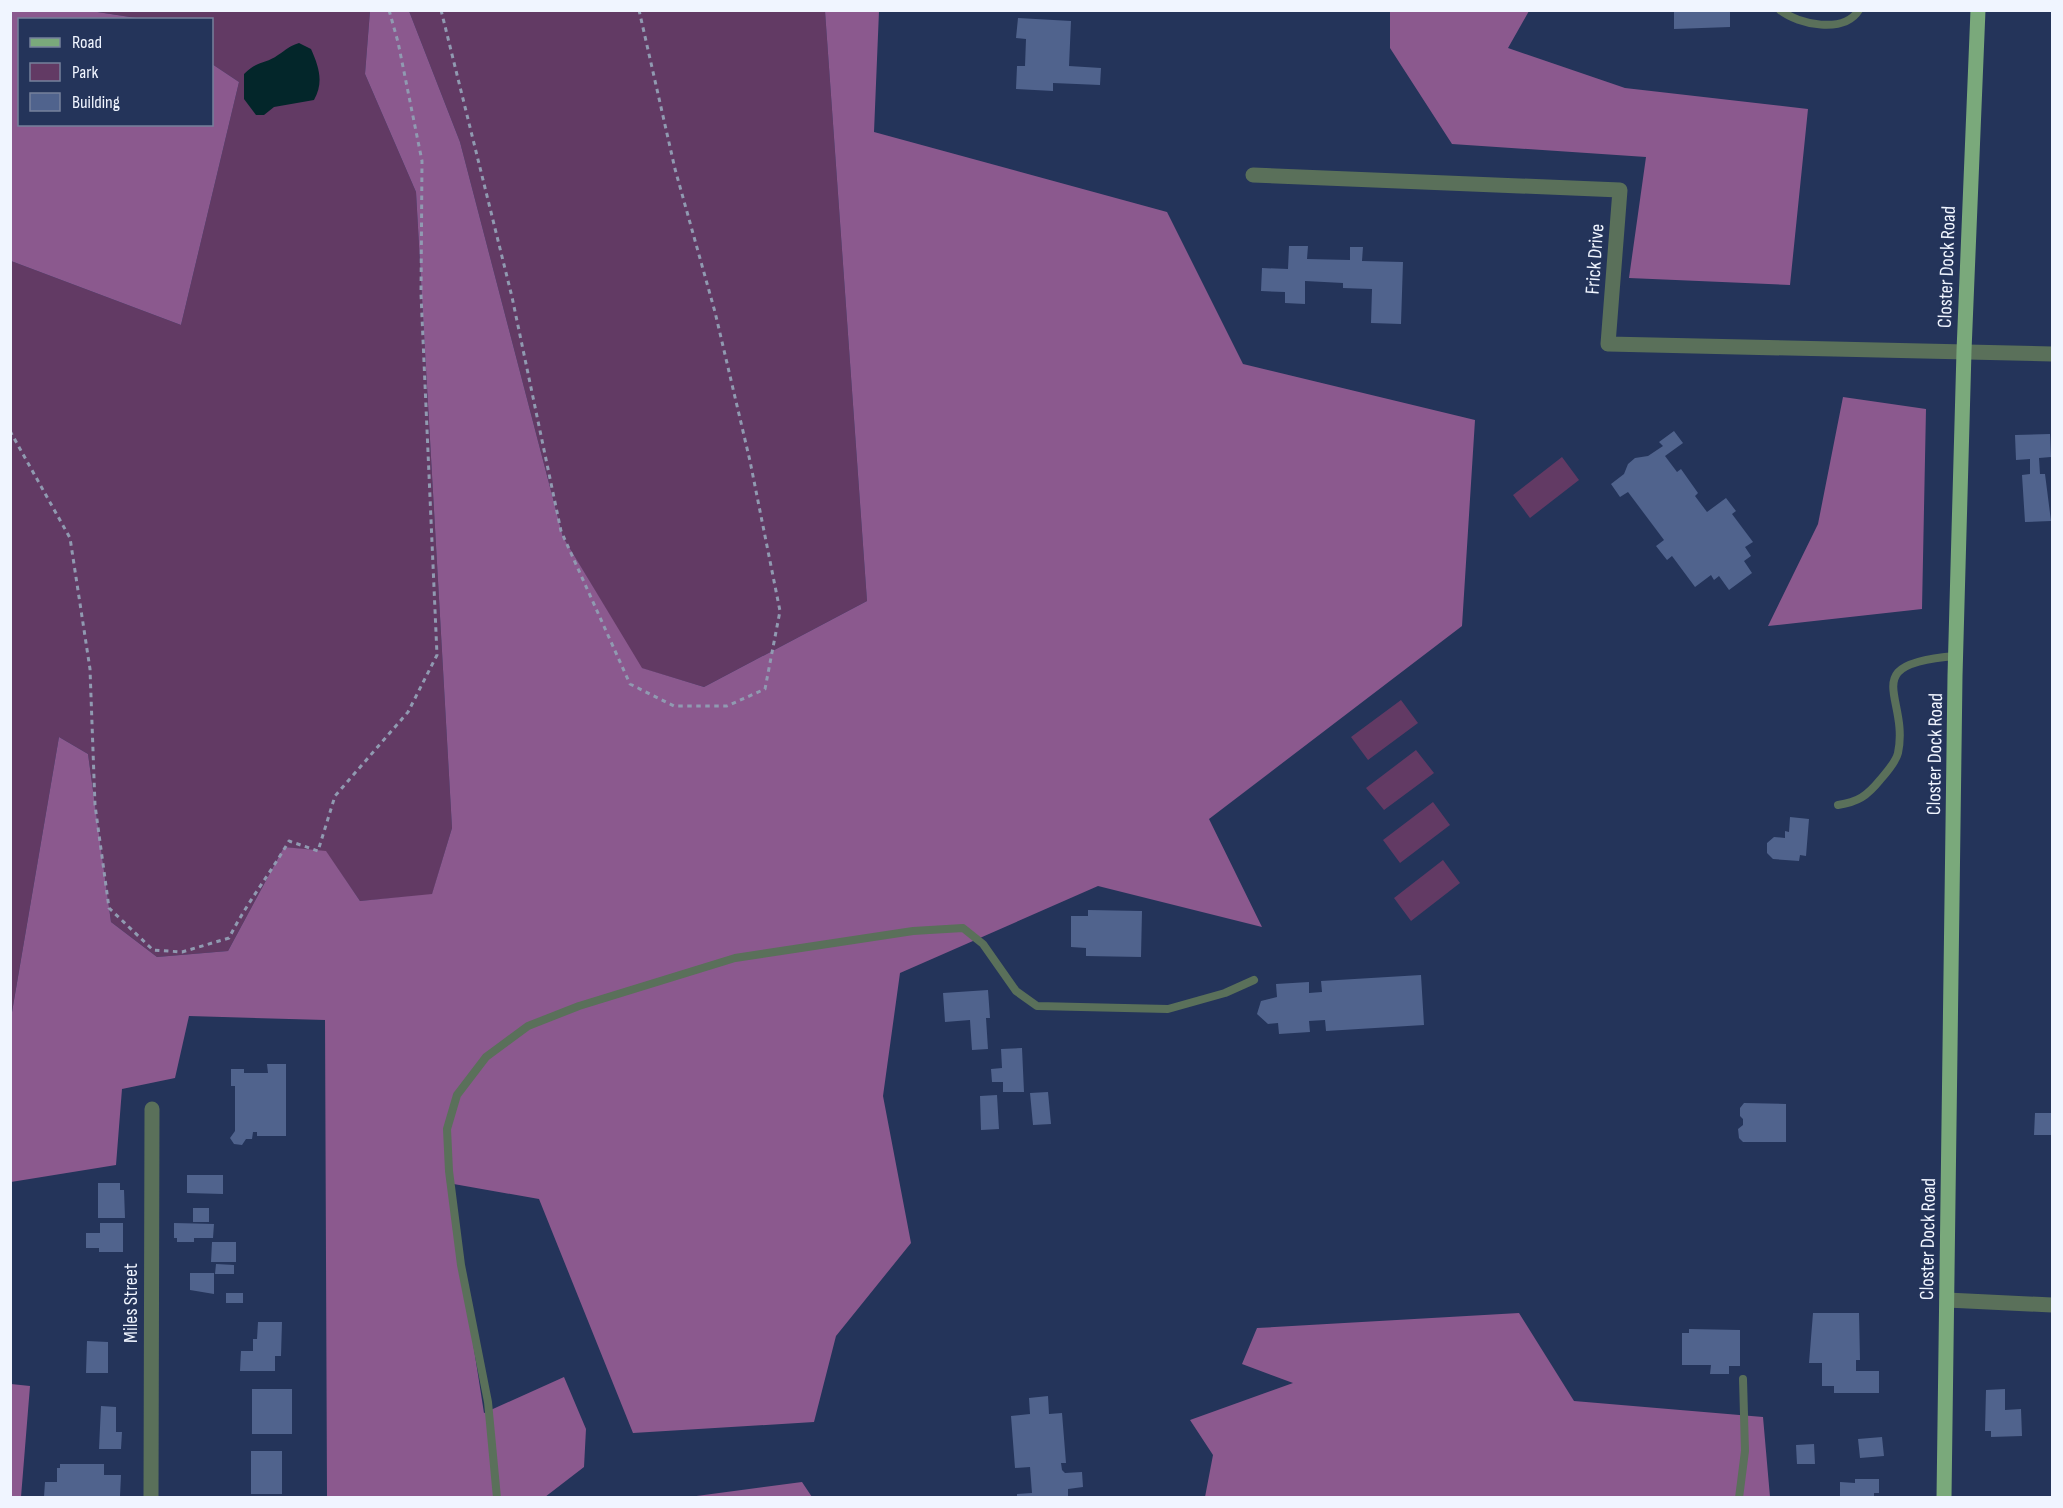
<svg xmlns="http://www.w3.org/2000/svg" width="2063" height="1508" font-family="'Sofia Sans Condensed',sans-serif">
  <rect width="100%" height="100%" fill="#24345a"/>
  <path fill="#623a64" d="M91 11H370L365 74 416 192 452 828 432 895 360 901 326 852 284 847 228 951 157 957 111 922 88 754 59 737 11 1018V261L181 325 239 82 212 64V20L143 19Z
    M409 11H825L867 601 704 687 641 668 563 537 460 142Z
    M1562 457 1579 480 1530 518 1513 495Z
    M1401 700 1418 723 1368 760 1351 737Z
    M1416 750 1434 773 1384 810 1366 788Z
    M1433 802 1450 825 1400 863 1383 840Z
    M1443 860 1460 883 1411 921 1394 898Z"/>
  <path fill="#8b598e" d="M10 11H91L143 19 20 20V124H212V64L239 82 181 325 11 261Z
    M370 11H409L460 142 563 537 642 668 704 687 867 601 825 11H879L874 132 1167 212 1243 364 1475 420 1462 626 1209 819 1262 927 1098 886 900 973 883 1096 911 1243 836 1336 814 1422 633 1433 539 1199 448 1183 484 1413 564 1377 586 1429 584 1467 545 1497H327L325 1020 189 1016 175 1078 122 1089 116 1165 11 1182V1018L59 737 88 754 111 922 157 957 228 951 284 847 326 851 360 901 432 894 452 828 416 192 365 74Z
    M1390 11H1529L1508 48 1625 88 1808 109 1790 285 1629 278 1646 157 1452 144 1390 48Z
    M1843 397 1926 409 1922 609 1768 626 1818 524Z
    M1519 1313 1574 1401 1763 1417 1770 1497H1205L1213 1455 1190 1420 1293 1383 1242 1364 1257 1328Z
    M11 1384 30 1386 21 1497H11Z
    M802 1482 812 1497H689Z"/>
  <path fill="#03262a" d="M299 43 311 49C319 67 324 82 314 100L274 107 264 115H256L244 99V74C258 60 266 64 278 55 286 50 289 46 299 43Z"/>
  <path fill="#50638d" d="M1674 10H1730V27L1674 29Z
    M1018 18 1071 21 1069 66 1101 68 1100 85 1053 83V91L1016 89 1017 66H1025L1026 39 1016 38Z
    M1289 246H1308L1307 259 1350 260V247H1363L1362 261 1403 262 1401 324 1371 323 1372 289 1343 288V283L1305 281V304L1285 303V292L1261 291 1262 268 1288 269Z
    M1674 431 1683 443 1665 456 1677 472 1681 469 1698 493 1695 496 1707 512 1726 498 1736 511 1732 514 1753 542 1745 547 1751 556 1744 561 1752 573 1729 590 1719 576 1714 580 1711 575 1695 587 1672 556 1667 560 1656 546 1664 540 1628 492 1620 497 1611 484 1624 474 1628 464 1635 458 1648 456 1663 446 1659 442Z
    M2050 434 2051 457 2039 458 2040 474H2045L2051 521 2025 522 2022 475 2030 474V459L2016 460 2015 435Z
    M1790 817 1809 819 1806 856 1800 855 1799 861 1773 859 1767 853V843L1774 837 1785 838V831L1789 832Z
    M1088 910 1142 911 1141 957 1086 956V948L1071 947V916H1088Z
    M1421 975 1424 1025 1326 1031 1325 1020 1309 1021 1310 1032 1279 1034 1278 1023 1268 1024 1257 1014 1261 1001 1277 997 1276 984 1309 982V993L1322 992 1321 981Z
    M988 990 990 1018H986L988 1049 972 1050 970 1020 945 1022 943 993Z
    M1022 1048 1024 1092H1003V1082H992L991 1069 1002 1068 1001 1049Z
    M267 1064H286V1136H257V1132H253L252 1139H246L242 1145 234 1144 230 1138 235 1131V1086H231V1069H244V1073H268Z
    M1048 1092 1051 1124 1033 1125 1030 1093Z
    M997 1095 999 1129 981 1130 980 1096Z
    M1744 1103 1786 1104V1142H1743L1739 1138 1738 1129 1743 1125V1119L1740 1116V1108Z
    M2035 1113H2052V1135H2034Z
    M187 1175H223V1194L187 1193Z
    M98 1183H120V1190H124L125 1218H98Z
    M193 1208H209V1222H193Z
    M100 1223H123V1252H99V1248H86V1233H100Z
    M174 1223 214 1224 213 1238H194V1242H177V1238H174Z
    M212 1242H236V1262H211Z
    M216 1264 234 1265V1274H215Z
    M190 1273H214V1294L190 1290Z
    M226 1293H243V1303H226Z
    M1813 1313H1859L1860 1360H1856V1371H1879V1393H1834V1386H1822V1363H1809Z
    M258 1322H282L281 1356H275V1371H240L241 1351H253V1339H257Z
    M1689 1329 1740 1330V1366H1729V1374H1710L1711 1365H1682V1333H1689Z
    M87 1341 108 1342V1373H86Z
    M252 1389H292V1434H252Z
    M2005 1389V1410L2021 1409 2022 1436 1991 1437V1431H1985L1986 1390Z
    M1048 1396 1049 1414 1062 1413 1066 1463H1061L1062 1470 1065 1473 1082 1472 1083 1487 1068 1489V1498H1017V1494L1032 1493 1030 1467 1015 1468 1011 1416 1030 1414 1029 1398Z
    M101 1406 116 1407V1432H122L121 1449H99Z
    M1882 1437 1884 1456 1860 1458 1858 1439Z
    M1814 1444 1815 1464H1797L1796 1445Z
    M251 1451H282V1494H251Z
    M60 1464H104V1475H121L120 1496 44 1497 45 1482H57V1468H60Z
    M1855 1479H1879V1493H1874V1498H1840V1482L1855 1483Z"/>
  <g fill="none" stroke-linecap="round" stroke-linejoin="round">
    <path stroke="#909ab1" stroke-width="3" stroke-dasharray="4.5 4.5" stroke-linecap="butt" d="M441 10 512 297 561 531 630 684 674 706H727L765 689 780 611 750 461 715 312 675 169 639 10
      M10 431 70 538 90 669 95 805 109 908 153 950 182 952 229 938C246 904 270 874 289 841L318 851 335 796 408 712 437 655 421 294 422 161 398 42 389 10"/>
    <path stroke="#5a705a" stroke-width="8" d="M1780 10C1799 25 1844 34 1859 10
      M1838 805C1858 802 1867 796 1880 780 1886 773 1896 762 1898 753 1910 696 1854 664 1956 656
      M497 1498 488 1402 461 1265 449 1171 447 1129 457 1095 486 1057 528 1026 579 1006 735 958 913 931 963 928 983 944 1016 991 1037 1006 1168 1009 1225 993 1254 980
      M1739 1498 1745 1451 1743 1379"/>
    <path stroke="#5a705a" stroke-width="15" d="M1253 175 1620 190 1608 344 2052 354
      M1947 1300 2052 1305
      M151 1498 152 1109"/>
    <path stroke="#7aa97b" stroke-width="15" d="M1944 1498 1955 676 1964 351 1978 10"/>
  </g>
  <g text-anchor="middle" stroke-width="4.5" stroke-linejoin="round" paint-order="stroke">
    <g font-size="20" fill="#f0f5ff" stroke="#24345a">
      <text transform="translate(1594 259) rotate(-86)" y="7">Frick Drive</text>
      <text transform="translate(1946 267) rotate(-88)" y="7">Closter Dock Road</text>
      <text transform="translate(1934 754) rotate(-89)" y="7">Closter Dock Road</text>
      <text transform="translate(1927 1239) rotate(-89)" y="7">Closter Dock Road</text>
      <text transform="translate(130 1303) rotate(-90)" y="7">Miles Street</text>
    </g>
  </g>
  <rect width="2063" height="1508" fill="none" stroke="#f0f5ff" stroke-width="24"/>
  <rect x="18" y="18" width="195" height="108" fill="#24345a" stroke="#76819c" stroke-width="1.5"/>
  <rect x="30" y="38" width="30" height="9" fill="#7aa97b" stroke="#76819c" stroke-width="1.5"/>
  <text x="72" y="48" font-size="18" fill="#f0f5ff">Road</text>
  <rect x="30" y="63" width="30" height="18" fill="#623a64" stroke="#76819c" stroke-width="1.5"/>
  <text x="72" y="78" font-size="18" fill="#f0f5ff">Park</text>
  <rect x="30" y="93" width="30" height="18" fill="#50638d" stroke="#76819c" stroke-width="1.5"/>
  <text x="72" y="108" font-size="18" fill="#f0f5ff">Building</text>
</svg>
